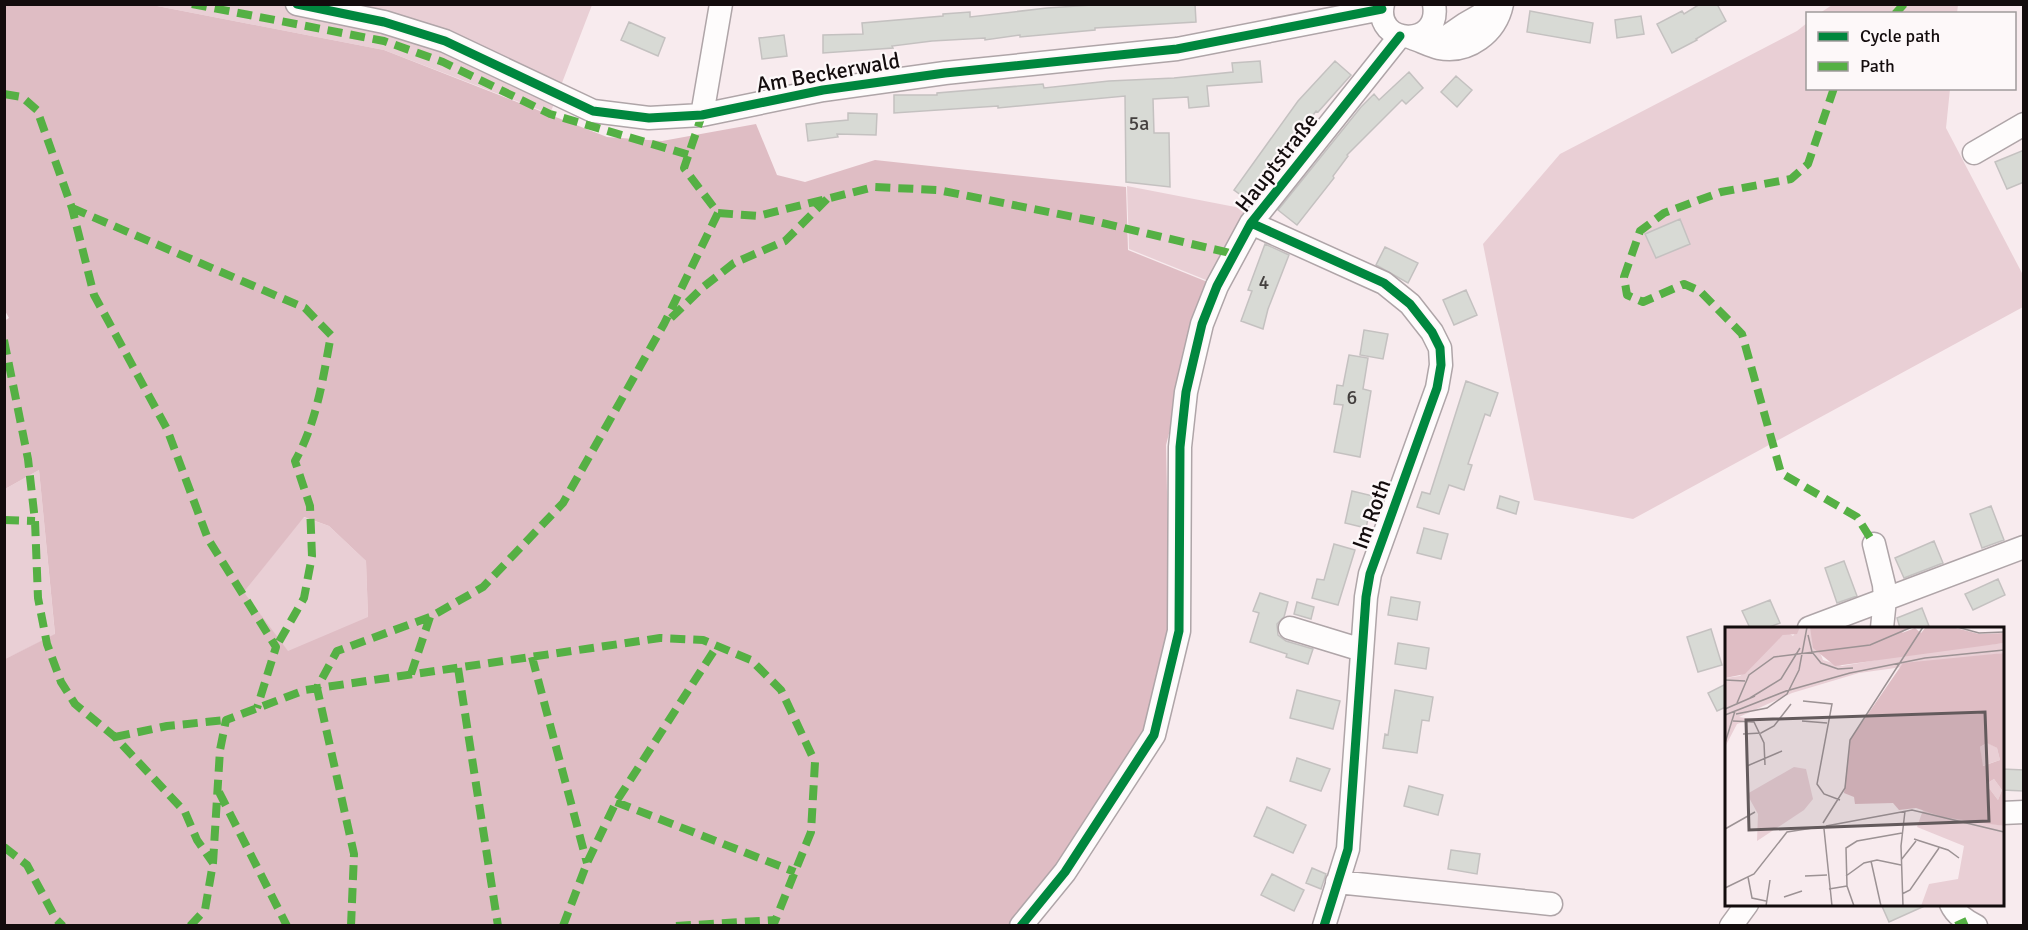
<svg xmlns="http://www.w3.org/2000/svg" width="2028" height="930" font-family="Signika,sans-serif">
  <rect width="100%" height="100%" fill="#f8ebee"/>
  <path fill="#e9cfd5" d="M152 5H592L550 114 384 50Z
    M1832 5V4L1958 5 1957 13H1820Z
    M1807 23 1808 88 1950 89 1946 128 2023 275V307L1633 519 1534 500 1483 244 1560 154 1797 31Z
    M1127 186 1256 211 1216 284 1129 249Z
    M39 470 55 635 5 659V489Z
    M303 517 329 526 366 561 368 618 288 652 244 592Z"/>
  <path fill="#dfbdc4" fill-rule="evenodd" d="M5 5H152L384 50 607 137 662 141 756 124 777 175 805 182 875 160 1126 187 1128 250 1215 285 1197 324 1166 445 1170 633 1149 735 1063 859 1010 925H5V659L55 634 39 470 5 489 4 321 9 318 4 309ZM304 517 329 526 366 561 368 617 288 651 244 592Z"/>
  <path fill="#d8dad5" stroke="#c4c1c0" stroke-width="1.5" d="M1107 4H1195L1196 22 1095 28V30L1020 37V35L985 40V38L932 41 892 46 893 48 823 53V35L863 34 862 23 943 16V14L970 12V17L1047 8Z
    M1700 4H1717L1726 21 1696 39 1697 40 1672 53 1657 24 1682 11 1684 14Z
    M1530 11 1593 23 1590 43 1527 32Z
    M1641 16 1644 34 1617 38 1615 20Z
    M629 22 665 38 658 56 621 40Z
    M784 35 787 56 762 59 759 38Z
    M1260 61 1262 82 1207 86 1209 106 1189 108 1188 97 1153 99 1154 133H1169L1170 187 1126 182 1125 96 998 108V106L894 113V95H937V93L1043 84 1044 88 1109 81 1174 78 1233 72 1232 63Z
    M1335 61 1351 75 1318 112 1316 111 1278 164 1249 201 1234 190 1298 101Z
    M1409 72 1423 88 1406 104 1402 100 1347 155 1348 156 1333 176 1334 178 1297 225 1278 210 1361 107 1374 94 1379 100Z
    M1456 76 1472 90 1457 107 1441 92Z
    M848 113 877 114 876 135 837 134 838 137 808 141 806 124 848 120Z
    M2024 150V182L2007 189 1995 162Z
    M1680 219 1690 244 1656 258 1645 234Z
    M1265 244 1289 255 1268 309 1263 329 1241 321 1252 291 1248 290Z
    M1385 247 1418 263 1408 283 1376 265Z
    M1466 290 1477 315 1454 325 1443 300Z
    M1364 330 1388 334 1383 359 1360 355Z
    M1349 355 1368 358 1363 389 1371 391 1360 457 1334 452 1343 405 1334 404 1337 385 1343 386Z
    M1466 381 1498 393 1490 416 1485 414 1468 464 1472 465 1464 490 1449 485 1439 514 1417 507 1422 492 1430 494Z
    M1352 491 1373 496 1366 528 1345 523Z
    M1500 496 1519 502 1516 514 1497 508Z
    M1991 506 2004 540 1982 548 1970 514Z
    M1424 528 1448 534 1441 559 1417 553Z
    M1934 541 1943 563 1904 578 1895 558Z
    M1334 544 1355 550 1338 605 1312 598 1317 579 1324 580Z
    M1844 561 1857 596 1837 603 1825 568Z
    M1998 579 2005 595 1973 610 1965 594Z
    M1260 593 1288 602 1284 617 1277 624 1278 635 1286 641 1313 649 1308 664 1286 657 1287 654 1250 642 1259 613 1253 611Z
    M1391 597 1420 602 1417 620 1388 615Z
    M1770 600 1780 623 1767 628H1750L1742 611Z
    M1297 602 1314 607 1311 619 1294 614Z
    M1922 608 1929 626 1921 628H1900L1897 618Z
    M1711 629 1722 665 1698 672 1687 637Z
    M1398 643 1429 648 1426 669 1395 664Z
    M1726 684V707L1717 711 1708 693Z
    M1297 690 1340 701 1333 729 1290 718Z
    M1395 690 1433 697 1429 721 1422 720 1417 753 1383 748 1385 734 1388 735Z
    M1297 758 1330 769 1321 791 1290 781Z
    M2002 769 2024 770V791L2002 790Z
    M1409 786 1443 795 1438 815 1404 806Z
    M1267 807 1306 825 1293 853 1254 836Z
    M1451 850 1480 854 1477 874 1448 869Z
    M1312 868 1326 874 1321 889 1306 883Z
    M1272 874 1304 890 1294 911 1261 895Z
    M1881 904H1929L1889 922Z"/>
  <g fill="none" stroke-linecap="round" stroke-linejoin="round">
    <g stroke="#afa5a8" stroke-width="25">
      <path id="minor" d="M297 4 384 22 445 41 593 111 649 118 702 115 823 90 945 73 1177 49 1382 9
        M1383 4C1373 46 1442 49 1434 4
        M1412 38C1421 41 1430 46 1439 48 1468 54 1496 33 1502 4
        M1433 46 1465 24 1500 4
        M702 115 721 4
        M1974 153 2024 124
        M1251 223 1384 283 1410 304 1432 332 1440 348 1441 365 1437 388 1370 574 1366 597 1348 849 1324 926
        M1874 544 1884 585 1885 599 1882 628
        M1290 628 1362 650
        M1809 628 2024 547
        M2002 813 2024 812
        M1337 882 1551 904
        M1951 904C1956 915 1966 921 1976 926
        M1021 926 1065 872 1154 735 1179 631 1180 447 1186 392 1202 324 1217 286 1251 223 1400 36
        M1731 926 1747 904"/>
    </g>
    <use href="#minor" stroke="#fefcfc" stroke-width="22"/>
    <path stroke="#55b044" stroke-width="8" stroke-dasharray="15 8" stroke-linecap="butt" d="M192 4 384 41 443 62 550 114 689 155
      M1895 14 1904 4
      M1834 88 1808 164 1791 179 1721 192 1664 213 1640 231 1624 277 1627 295 1643 302 1684 284 1700 291 1742 334 1781 473 1857 517 1874 544
      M4 94 22 97 37 110 72 208 94 295 167 429 208 539 276 647 257 708
      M72 208 305 308 331 335C323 378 317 422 295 461L310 506 312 556 304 598 276 647
      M718 213 758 216 874 187 938 190 1094 221 1234 254
      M671 318 702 288 734 263 785 241 827 199
      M4 340 28 459 35 521 38 598 47 644 61 682 75 704 115 737 185 812 197 840 213 863
      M4 520 35 521
      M532 657 587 863
      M458 668 498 926
      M411 674 430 617
      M115 737 167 726 226 720
      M219 792 287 926
      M616 802 795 872
      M4 847 27 865 56 919 63 926
      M190 926 205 910 213 863 220 750 226 720 305 690 660 638 703 640 751 660 781 690 815 762 811 832 773 926
      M351 926 354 854 317 688 337 651 430 617 483 587 563 503 664 324 718 213 684 168 702 115
      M563 926 587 863 616 802 717 646
      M676 926 776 920
      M1956 926 1967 921"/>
    <g stroke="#fdf8f9" stroke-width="13">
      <path id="cycleway" d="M297 4 384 22 445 41 593 111 649 118 702 115 823 90 945 73 1177 49 1382 9
        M1251 223 1384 283 1410 304 1432 332 1440 348 1441 365 1437 388 1370 574 1366 597 1348 849 1324 926
        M1021 926 1065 872 1154 735 1179 631 1180 447 1186 392 1202 324 1217 286 1251 223 1400 36"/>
    </g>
    <use href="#cycleway" stroke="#00873e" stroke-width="9"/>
  </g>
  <g text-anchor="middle" stroke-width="4.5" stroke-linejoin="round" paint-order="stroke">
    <g font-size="20" fill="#44403f">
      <text x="1139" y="130">5a</text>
      <text x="1264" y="289">4</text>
      <text x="1352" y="404">6</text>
    </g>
    <g font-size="22" fill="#130c0d" stroke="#fdf8f9">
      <text transform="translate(828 72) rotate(-10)" y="8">Am Beckerwald</text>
      <text transform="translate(1276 162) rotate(-52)" y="8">Hauptstraße</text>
      <text transform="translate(1371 514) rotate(-70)" y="8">Im Roth</text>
    </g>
  </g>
  <g transform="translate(1725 627)">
    <rect width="279" height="279" fill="#f8ebee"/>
    <path d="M75 0H85L98 33 117 39 203 24 279 16V26L134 46 67 66 14 90 27 92 12 97 0 120V51L15 49 58 8 62 5 68 9ZM263 116 272 121 275 133 257 139 255 120ZM69 140 81 142 88 172 79 183 32 214 33 187 22 167ZM269 152 277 163 273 173 261 157ZM198 183 279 199V279H196L204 257 233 252 239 219 192 200Z" fill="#e9cfd5"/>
    <path d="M0 0H75L72 7 58 8 20 47 0 51ZM85 0H183L177 6 190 1 196 6 201 0H227L254 7 279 6V16L110 39 88 21ZM279 26V199L218 190 191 181 174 183 168 176 130 177 129 170 119 166 125 113 178 36ZM262 116 272 121 275 133 258 139 255 120ZM269 152 277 163 273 173 261 157Z" fill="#dfbdc4" fill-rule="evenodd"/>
    <path fill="none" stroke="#9c9294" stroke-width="1.5" d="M232 0 254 6 279 5M83 8 87 25 96 36 113 42 128 41M0 53 20 54M25 71 56 52 75 21M78 74 107 77 92 157 99 167 115 173M12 76 24 48 49 30 145 18 187 0M0 82 30 69M11 87 42 81 62 67 74 43 82 0M0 88 61 64 125 46 200 31 279 23M8 94 29 95 39 116 40 138M77 94 102 96M18 107 36 106 49 99 66 77M0 116 10 84M22 139 57 124M98 196 120 161 125 113 198 0M101 199 187 183 279 205M0 202 30 185M99 202 107 279M189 212 223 223 234 231M176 233 191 214M146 234 156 279M80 249 102 248M121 249 139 236 152 233 176 238M23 250 27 271 41 274M0 261 29 247 62 205 94 200M104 262 122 259M177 267 185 263 214 221M59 270 77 264M41 279 45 253M129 279 122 259 121 221 132 214 177 206M178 279 176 219 180 184"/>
    <path fill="#635a5c" fill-opacity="0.15" stroke="#635a5c" stroke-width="3" d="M260 85 264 194 24 203 21 93Z"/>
    <rect width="279" height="279" fill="none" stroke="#130c0d" stroke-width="3"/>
  </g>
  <rect width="2028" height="930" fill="none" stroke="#130c0d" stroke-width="12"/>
  <rect x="1806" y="12" width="210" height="78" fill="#fdf8f9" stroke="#9f9a9b" stroke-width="1.5"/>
  <rect x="1818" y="32" width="30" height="9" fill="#00873e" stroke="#9f9a9b" stroke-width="1.5"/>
  <text x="1860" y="42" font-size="18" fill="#130c0d">Cycle path</text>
  <rect x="1818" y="62" width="30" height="9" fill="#55b044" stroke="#9f9a9b" stroke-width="1.5"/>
  <text x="1860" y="72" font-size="18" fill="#130c0d">Path</text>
</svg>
